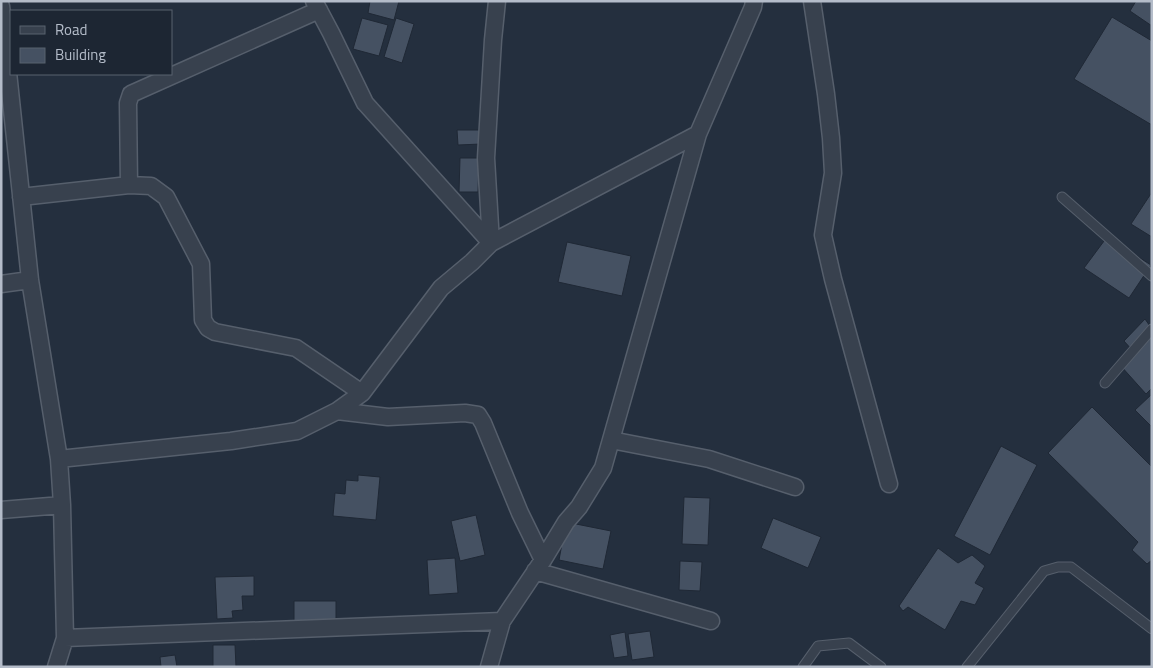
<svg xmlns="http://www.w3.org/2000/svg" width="1153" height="668" font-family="'Titillium Web',sans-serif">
  <rect width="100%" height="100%" fill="#242f3e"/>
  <path fill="#455162" stroke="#1f2835" d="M370 1H399L394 20 368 13Z
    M1136 1H1152V26L1130 11Z
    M1112 17 1152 41V125L1074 79Z
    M362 18 388 25 379 56 353 49Z
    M396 18 414 24 402 63 384 57Z
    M457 130H480L481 144 458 145Z
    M460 158H479L478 192H459Z
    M1152 192V237L1131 224Z
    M1107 237 1151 265 1129 298 1084 268Z
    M567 242 631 256 622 296 558 282Z
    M1145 319 1152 329V388L1146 394 1120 365 1133 351 1124 341Z
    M1152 394V427L1135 410Z
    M1092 407 1152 467V560L1147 564 1132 550 1138 542 1048 453Z
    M1001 446 1037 465 990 555 954 536Z
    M358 475 380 477 376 520 333 516 335 493 345 494 346 480 358 481Z
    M684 497 710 498 708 545 682 544Z
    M476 515 485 555 460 561 451 521Z
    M773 518 821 537 808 568 761 548Z
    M566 522 611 531 603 569 559 560Z
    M938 548 958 563 972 555 985 566 975 583 984 588 975 605 961 601 945 630 908 607 903 611 899 606Z
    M455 558 458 593 429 595 427 560Z
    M680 561 702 562 700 591 679 590Z
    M254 576V596H242L243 610 232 611 233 618 217 619 215 577Z
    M294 601H336V622H294Z
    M650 631 654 657 632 660 628 634Z
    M625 632 628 656 614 658 610 635Z
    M213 645H235L236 667H213Z
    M175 655 177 667H161L160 657Z"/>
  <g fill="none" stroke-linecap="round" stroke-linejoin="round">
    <g stroke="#565f6c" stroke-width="11">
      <path id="lane" d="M1062 197 1152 276
        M1105 383 1152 329
        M803 667 818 646 849 643 881 667
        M967 667 1044 571 1058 567H1071L1152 629"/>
    </g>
    <g stroke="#565f6c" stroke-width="19">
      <path id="street" d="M314 1 331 33 365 103 491 243
        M812 1 826 94 831 138 833 173 823 235 833 279 889 484
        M1 6 30 280 59 459 62 505 65 638 56 667
        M129 185 128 103 131 94 319 10
        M21 197 129 185 151 186 166 197 201 264 203 320 208 328 215 332 296 348 362 393
        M491 243 486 158 493 40 497 1
        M1 284 30 280
        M337 411 388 417 465 413 478 415 483 423 520 513 543 560
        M611 440 709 459 795 487
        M59 459 231 441 297 431 337 411 362 393 441 288 472 262 491 243 698 134
        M1 510 62 505
        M535 571 711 621
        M65 638 502 621
        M489 667 502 621 543 560 566 522 579 507 603 468 698 134 753 7 754 1"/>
    </g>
    <use href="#lane" stroke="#38414e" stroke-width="9"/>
    <use href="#street" stroke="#38414e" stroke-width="16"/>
  </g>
  <rect width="1153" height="668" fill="none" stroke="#b4bcc9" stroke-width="5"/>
  <rect x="10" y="10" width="162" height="65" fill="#1d2633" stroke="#59626f"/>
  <rect x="20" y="26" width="25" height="8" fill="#38414e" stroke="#59626f"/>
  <text x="55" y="35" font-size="15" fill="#b4bcc9">Road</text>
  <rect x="20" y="48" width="25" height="15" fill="#455162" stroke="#59626f"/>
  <text x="55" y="60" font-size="15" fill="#b4bcc9">Building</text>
</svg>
